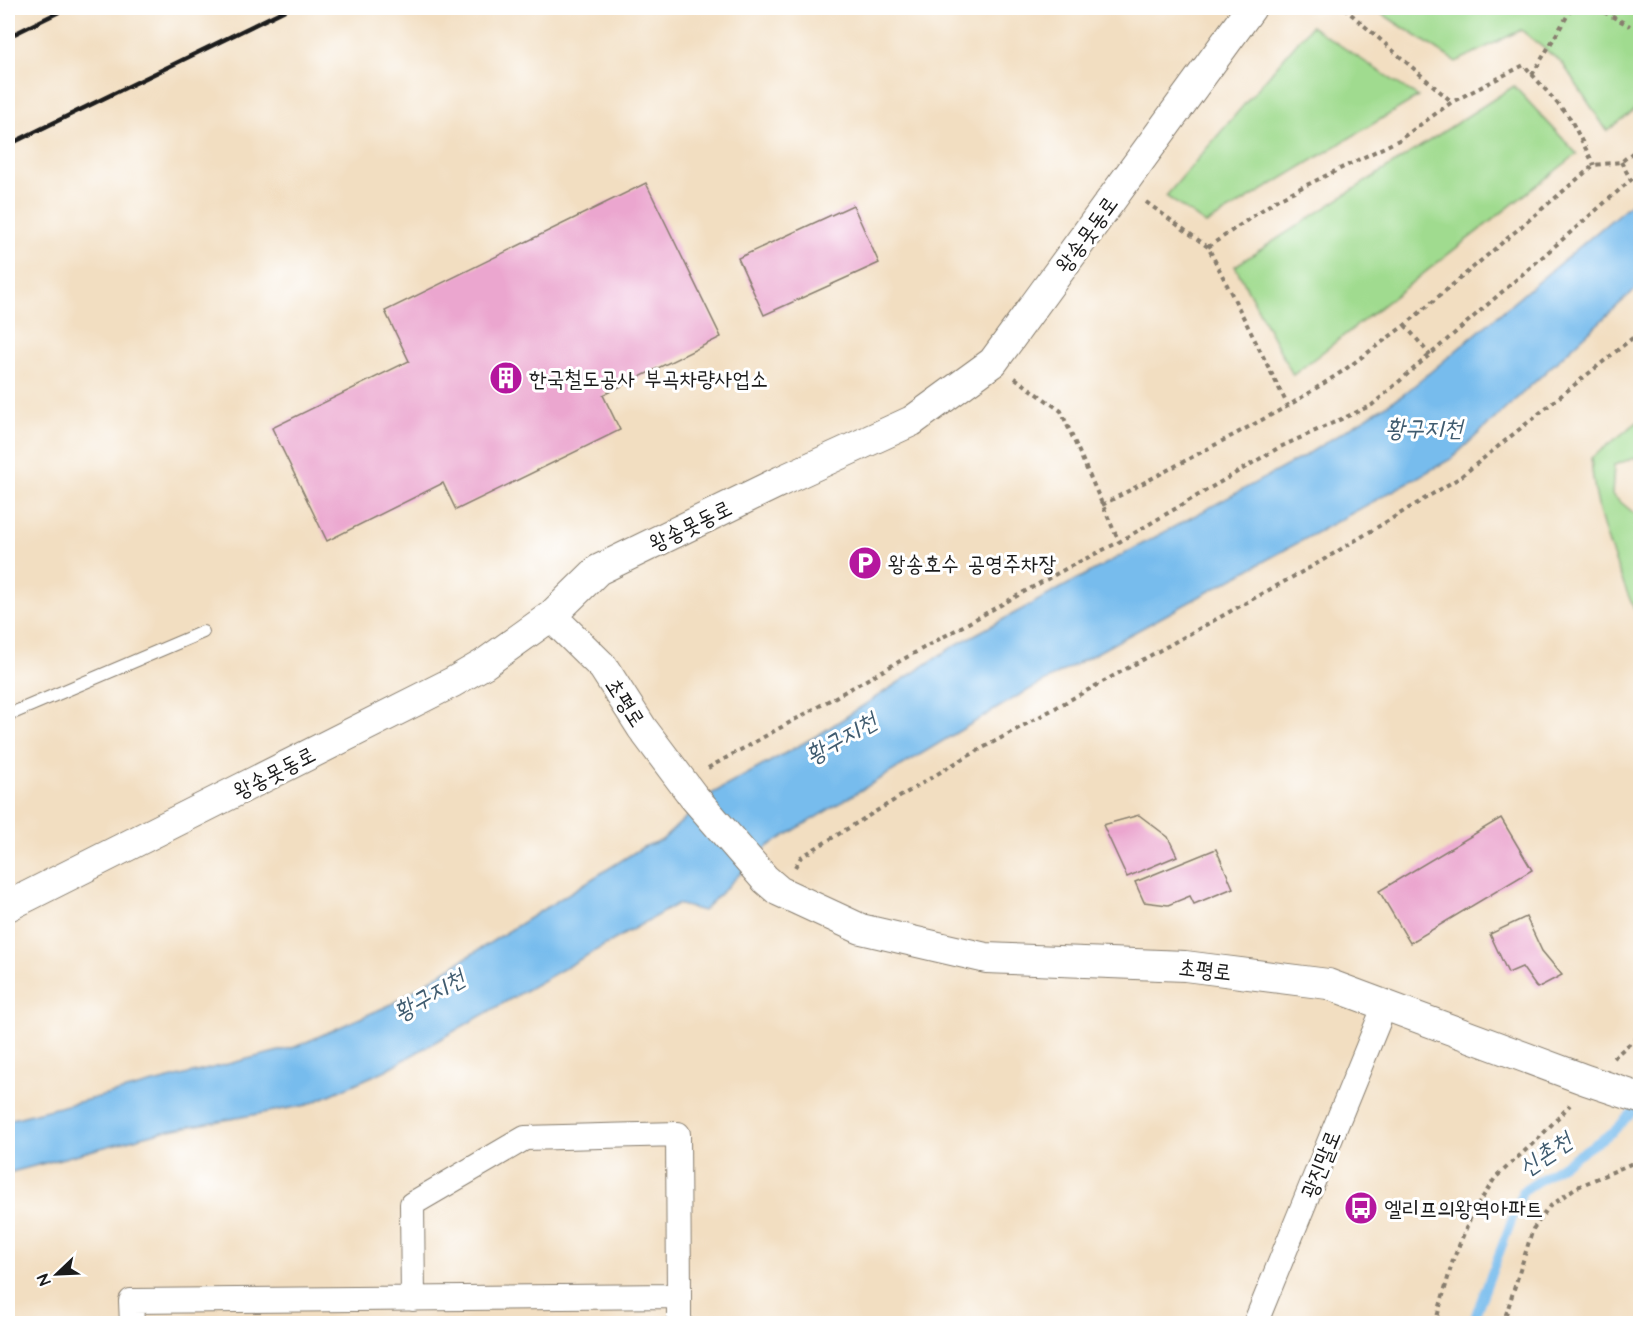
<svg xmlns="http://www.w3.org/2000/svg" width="1648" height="1331" font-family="'Architects Daughter','Poor Story',sans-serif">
  <rect width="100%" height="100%" fill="#fff"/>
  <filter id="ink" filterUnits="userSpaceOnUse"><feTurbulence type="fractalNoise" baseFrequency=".0167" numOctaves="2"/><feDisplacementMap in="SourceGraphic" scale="12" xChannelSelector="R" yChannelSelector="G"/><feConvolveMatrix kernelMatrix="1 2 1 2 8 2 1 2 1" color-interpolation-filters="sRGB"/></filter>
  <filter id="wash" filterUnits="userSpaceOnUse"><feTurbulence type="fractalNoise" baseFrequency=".008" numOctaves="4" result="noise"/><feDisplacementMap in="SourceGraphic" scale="24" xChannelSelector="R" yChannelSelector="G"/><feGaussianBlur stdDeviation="1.35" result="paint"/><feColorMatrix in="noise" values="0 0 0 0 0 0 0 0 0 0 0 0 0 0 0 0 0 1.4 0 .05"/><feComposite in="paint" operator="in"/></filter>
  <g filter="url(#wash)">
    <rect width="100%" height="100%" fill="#f2dec1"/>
    <path fill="#a0db8f" stroke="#5e7c56" stroke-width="1.5" d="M1373 8H1640V106L1607 131 1563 64 1521 30 1456 62Z
      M1311 26 1418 97 1206 224 1166 196Z
      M1514 86 1577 154 1293 375 1235 266Z
      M1640 420V462L1634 458 1614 465 1612 495 1640 518V610L1634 609C1614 561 1594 511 1591 458Z"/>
    <path fill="#77bced" stroke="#4a6c84" stroke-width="1.5" d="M1640 196V285L1451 459 1016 697 768 846 703 911 677 904 386 1070 307 1105 164 1131 8 1173V1120L295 1047 392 1004 643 847 662 840 711 794 820 734 954 646 1301 458 1403 395Z"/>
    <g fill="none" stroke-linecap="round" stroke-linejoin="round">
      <path stroke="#77bced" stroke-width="9" d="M1472 1324 1523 1191 1614 1131 1640 1104"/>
    </g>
    <g id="blocks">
      <path fill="#eba6cf" d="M646 183 721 337 603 395 620 430 456 510 443 483 327 541 272 428 409 361 385 311Z
        M853 205 879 263 764 315 738 258Z
        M1139 815 1168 837 1177 856 1127 877 1103 825Z
        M1501 818 1532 870 1410 943 1379 891Z
        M1216 849 1233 888 1194 904 1190 896 1168 905 1144 902 1135 882Z
        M1526 917 1542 951 1562 975 1537 988 1522 967 1508 973 1490 934Z"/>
    </g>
  </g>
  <g filter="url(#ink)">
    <use href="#blocks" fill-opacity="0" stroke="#877d6e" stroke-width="1.5"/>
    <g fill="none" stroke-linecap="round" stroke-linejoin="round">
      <g stroke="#877d6e" stroke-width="14">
        <path id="service" d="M8 715 203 632"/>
      </g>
      <g stroke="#877d6e" stroke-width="26">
        <path id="minor" d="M413 1299 412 1204 525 1138 678 1134 679 1296
          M132 1324 131 1301 679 1296V1324
          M1255 1324 1385 1005"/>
      </g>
      <g stroke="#877d6e" stroke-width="32">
        <path id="tertiary" d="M551 616 603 667 642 728 693 796 765 879 779 891 861 929 986 958 1185 966 1328 984 1586 1080 1640 1098
          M8 906 453 682 484 664 551 616 598 570 781 481 912 421 993 362 1251 8"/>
      </g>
      <path stroke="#877d6e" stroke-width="4" stroke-dasharray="4.5 4.5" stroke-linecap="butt" d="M1344 8 1452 102
        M1596 8 1630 26
        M1532 75 1572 8
        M1621 162 1631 180
        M1146 202 1208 247 1288 406
        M1208 247 1278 199 1399 140 1452 102 1524 65 1570 118 1594 165
        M1405 325 1430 355
        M1015 378 1061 411 1119 542
        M1102 505 1288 406 1343 371 1405 325 1594 165 1621 162 1640 147
        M708 768 1067 568 1119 542 1278 448 1372 405 1640 172
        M795 867 801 857 952 765 1318 563 1459 478 1640 332
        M1613 1058 1640 1035
        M1435 1324 1453 1260 1472 1214 1495 1178 1540 1137 1570 1105
        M1503 1324 1533 1229 1549 1207 1575 1188 1640 1160"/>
      <use href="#service" stroke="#fff" stroke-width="12"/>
      <use href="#minor" stroke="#fff" stroke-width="24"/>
      <use href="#tertiary" stroke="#fff" stroke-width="30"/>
      <path stroke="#1c1c1c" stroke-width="4.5" d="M8 37 67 8
        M8 145 289 8"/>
    </g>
  </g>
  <defs>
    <g id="building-disc" transform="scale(1.725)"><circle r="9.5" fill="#b5179e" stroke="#fff"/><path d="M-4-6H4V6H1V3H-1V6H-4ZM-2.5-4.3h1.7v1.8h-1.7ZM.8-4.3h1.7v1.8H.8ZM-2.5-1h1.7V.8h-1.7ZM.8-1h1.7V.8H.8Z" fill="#fff"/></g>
    <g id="parking-disc" transform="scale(1.725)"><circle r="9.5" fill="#b5179e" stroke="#fff"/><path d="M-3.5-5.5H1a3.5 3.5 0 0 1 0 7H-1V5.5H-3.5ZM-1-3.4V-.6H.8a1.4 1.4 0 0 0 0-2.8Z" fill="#fff"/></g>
    <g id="bus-disc" transform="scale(1.725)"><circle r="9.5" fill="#b5179e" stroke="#fff"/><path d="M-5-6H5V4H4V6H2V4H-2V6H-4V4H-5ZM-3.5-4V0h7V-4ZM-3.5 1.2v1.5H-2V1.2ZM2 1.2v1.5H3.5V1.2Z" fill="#fff"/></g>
  </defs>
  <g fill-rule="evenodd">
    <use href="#building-disc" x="506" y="378"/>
    <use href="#parking-disc" x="865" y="563"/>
    <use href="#bus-disc" x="1361" y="1208"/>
  </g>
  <g text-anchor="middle" stroke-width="6" stroke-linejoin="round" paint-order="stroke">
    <g font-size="22" fill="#1c1c1c" stroke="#fff">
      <text transform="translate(1086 234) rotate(-54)" y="8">왕송못동로</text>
      <text transform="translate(690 525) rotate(-26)" y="8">왕송못동로</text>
      <text transform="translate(626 702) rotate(57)" y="8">초평로</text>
      <text transform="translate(274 772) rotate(-27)" y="8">왕송못동로</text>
      <text transform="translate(1205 969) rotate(6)" y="8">초평로</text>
      <text transform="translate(1320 1164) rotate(-68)" y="8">광진말로</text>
    </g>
    <g font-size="22" fill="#1c1c1c" stroke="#fff" text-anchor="start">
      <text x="529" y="386">한국철도공사 부곡차량사업소</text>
      <text x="888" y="571">왕송호수 공영주차장</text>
      <text x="1384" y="1216">엘리프의왕역아파트</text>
    </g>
    <g font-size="24" font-style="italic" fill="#405c70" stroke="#fff">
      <text x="1424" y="436">황구지천</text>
      <text transform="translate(841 738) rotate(-30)" y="8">황구지천</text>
      <text transform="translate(429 995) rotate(-30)" y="8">황구지천</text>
      <text transform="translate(1545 1154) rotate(-34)" y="8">신촌천</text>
    </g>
  </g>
  <rect width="1648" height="1331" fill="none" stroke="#fff" stroke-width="30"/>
  <g transform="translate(57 1274) rotate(247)" stroke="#ffffff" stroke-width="4.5" paint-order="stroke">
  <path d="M0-4.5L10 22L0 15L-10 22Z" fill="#1c1c1c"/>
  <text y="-9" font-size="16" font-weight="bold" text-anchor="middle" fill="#1c1c1c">N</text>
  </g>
</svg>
